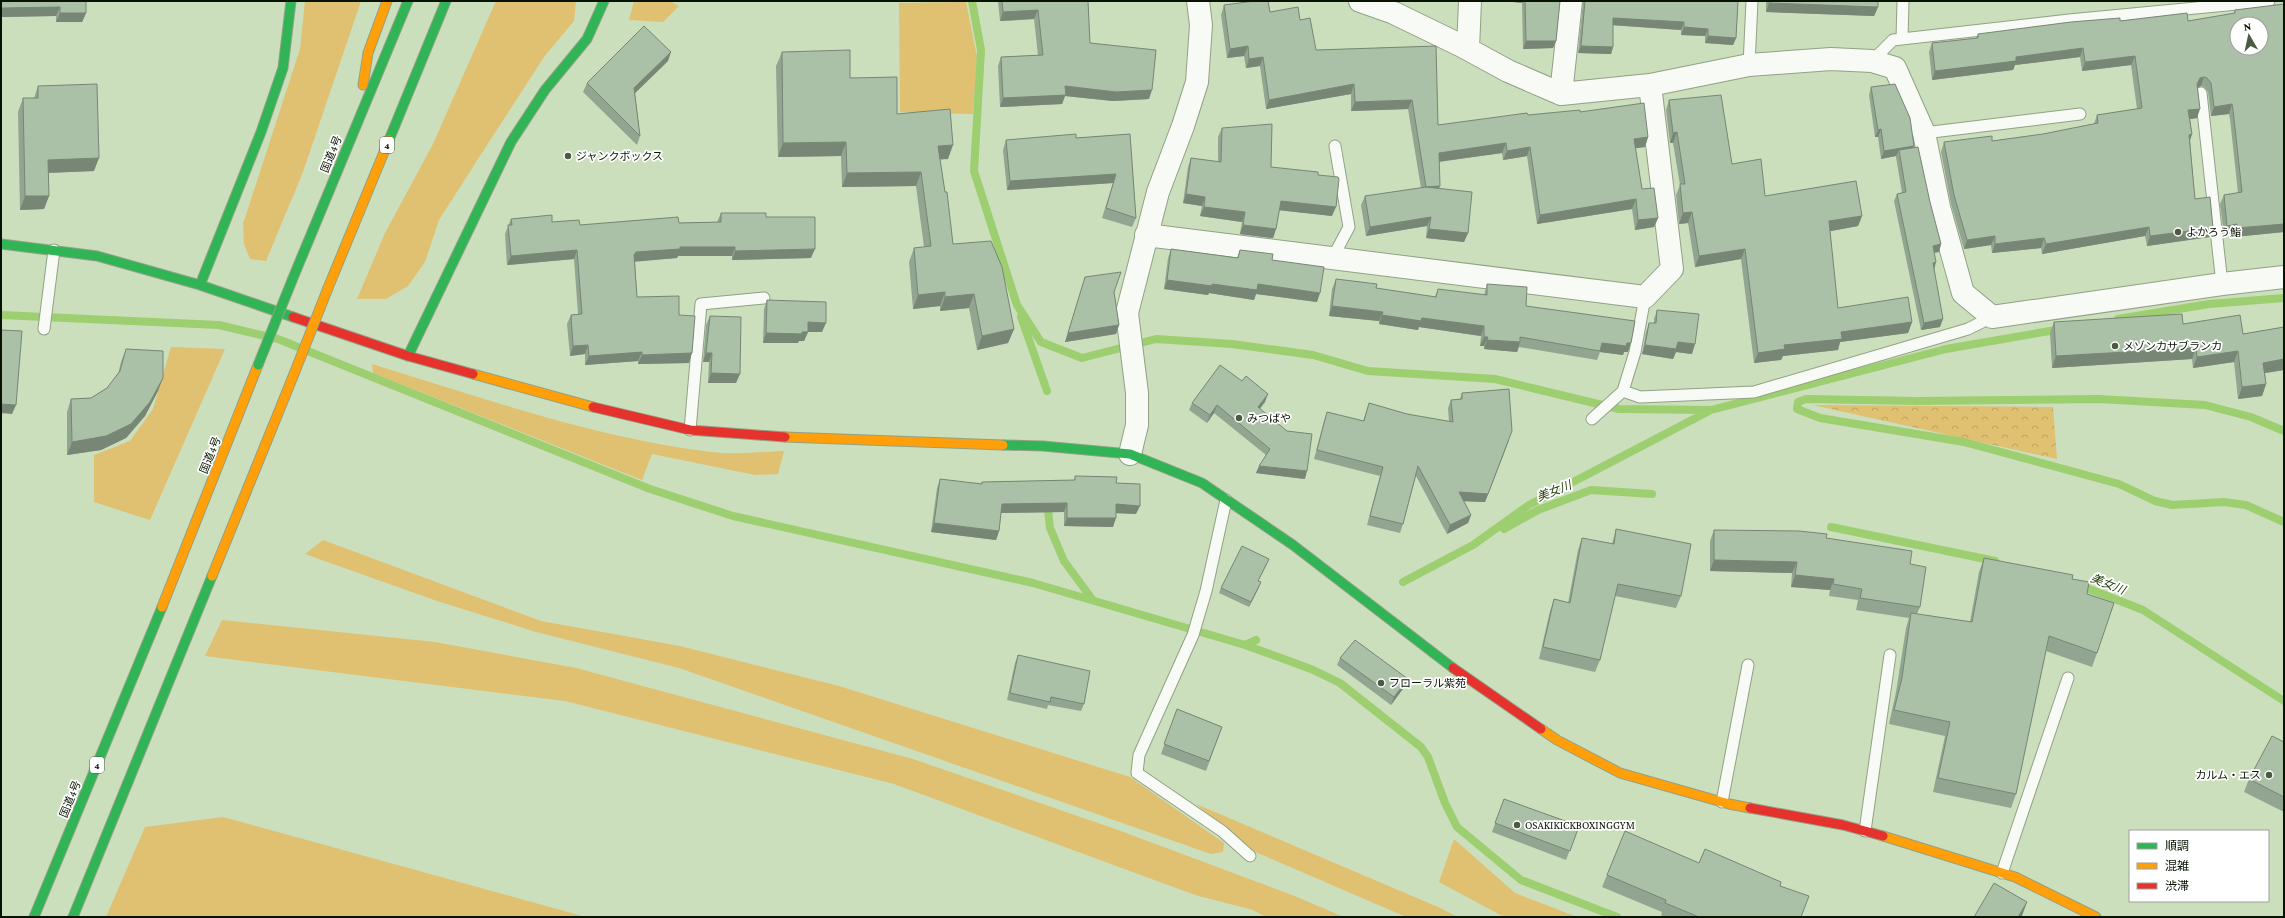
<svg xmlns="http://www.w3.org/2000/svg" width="2285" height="918" font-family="'Crimson Pro','Noto Sans JP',serif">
  <defs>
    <pattern id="forest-crowns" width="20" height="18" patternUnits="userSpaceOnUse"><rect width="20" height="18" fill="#e0c071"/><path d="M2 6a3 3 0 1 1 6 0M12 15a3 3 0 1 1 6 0" fill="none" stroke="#bfa460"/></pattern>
  </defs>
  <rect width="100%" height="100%" fill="#cbdfbc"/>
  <path fill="#e0c071" d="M305 1H361L303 172 266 261 250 259 244 244 243 224 300 49Z
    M496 1H576L574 21 544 57 478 159 439 220 425 262 408 286 386 299H357L385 233 433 144Z
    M634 1H670L679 6 663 22 629 20Z
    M966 2 977 57 973 114 900 112 899 3Z
    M171 347 225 349 150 520 94 502V455L130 441 153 409Z
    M372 364C483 398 595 438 711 452 735 455 760 452 784 451L778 474 755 475 652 454 642 480 373 373Z
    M323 540 541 621 680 646 839 686 1130 777 1224 843 1223 852 1211 854 679 668 536 632 437 601 305 554Z
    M222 620 435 642 576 668 913 759 1118 830 1292 895 1344 917H1266L1253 910 1195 895 894 784 565 701 205 656Z
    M1196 804 1438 907 1458 917H1406L1253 851Z
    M223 817 586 917H106L145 827Z
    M1454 839 1515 893 1577 917H1504L1439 882Z"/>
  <path fill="url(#forest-crowns)" d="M1813 405 2053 407 2057 459Z"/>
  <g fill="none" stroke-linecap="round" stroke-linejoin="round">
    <path stroke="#9dce6f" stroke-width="8" d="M972 1 981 50 974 171 1017 305 1041 342 1082 358 1156 339 1232 344 1313 355 1368 371 1495 379 1619 409 1711 410
      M1 315 219 325 278 339 650 489 733 516 1033 583 1245 645 1256 640
      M1021 317 1047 391
      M2118 319 2209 304 2284 298
      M2284 431 2251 417 2205 405 2099 399 1917 401 1806 399 1798 402 1797 409 1820 418 1964 442 2119 484 2155 501 2172 505 2224 502 2246 505 2284 522
      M1047 501 1050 528 1064 561 1092 599
      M1831 527 1995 561
      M1504 529 1538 510 1591 490 1652 494
      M1403 582 1473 545 1529 505 1711 410 1946 349 2061 329
      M2079 585 2143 610 2284 701
      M1245 645 1311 669 1340 683 1421 747 1428 757 1445 803 1457 827 1521 880 1617 917"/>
    <g stroke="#92a186" stroke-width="13">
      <path id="lane" d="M1902 39 1903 1
        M1872 61 1893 40 2069 20 2269 1
        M1749 65 1752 1
        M2201 93 2222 284
        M1924 133 2080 114
        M1332 259 1349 227 1335 146
        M44 329 54 250
        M1623 391 1640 397 1754 392 1968 329 1992 317
        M1592 419 1623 391 1635 352 1645 297
        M690 430 701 304 764 298
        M1226 500 1206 591 1193 635 1139 755 1137 773 1222 831 1250 856
        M1722 802 1748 665
        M1865 831 1890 655
        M2002 873 2068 678"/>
    </g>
    <g stroke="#92a186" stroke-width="24">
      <path id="street" d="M1360 1 1394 13 1462 46 1508 71 1561 94 1650 85 1749 65 1831 59 1872 61 1895 68 1924 133 1939 207 1963 293 1992 317 2222 284 2284 277
        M1468 49 1470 1
        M1561 94 1571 1
        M1146 235 1645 297 1672 269 1650 85
        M1130 454 1137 425V393L1127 313 1158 192 1183 126 1197 82 1201 25 1198 1"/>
    </g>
    <g stroke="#92a186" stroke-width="11">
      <path id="fast" d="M389 140 446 1
        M1 244 97 256 200 285 293 317
        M293 278 408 1
        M200 285 261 132 283 68 291 1
        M408 356 511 142 545 90 587 39 604 1
        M1003 445 1043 446 1130 454 1202 483 1293 545 1453 668
        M34 917 162 607
        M73 917 212 576"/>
    </g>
    <g stroke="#92a186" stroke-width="11">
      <path id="slow" d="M363 85 368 53 387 1
        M328 288 389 140
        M473 374 593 407
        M785 437 1003 445
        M212 576 292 379
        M162 607 258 365
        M1541 729 1557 740 1620 773 1729 804 1750 808
        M1883 836 2015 877 2096 917"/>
    </g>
    <g stroke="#92a186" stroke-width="11">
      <path id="jam" d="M293 317 408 356 473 374
        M593 407 690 430 785 437
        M1453 668 1541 729
        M1750 808 1843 825 1883 836"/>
    </g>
    <use href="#lane" stroke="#f7faf5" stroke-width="11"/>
    <use href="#street" stroke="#f7faf5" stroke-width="22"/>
    <use href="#fast" stroke="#30b455" stroke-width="9"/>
    <use href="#slow" stroke="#ff9f0a" stroke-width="9"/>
    <use href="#jam" stroke="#e5322d" stroke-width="9"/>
    <g stroke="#92a186" stroke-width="11" stroke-linecap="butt">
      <path id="fast-bridge" d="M258 365 293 278"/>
    </g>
    <g stroke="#92a186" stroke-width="11" stroke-linecap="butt">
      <path id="slow-bridge" d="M292 379 328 288"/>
    </g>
    <use href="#fast-bridge" stroke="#30b455" stroke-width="9"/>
    <use href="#slow-bridge" stroke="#ff9f0a" stroke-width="9"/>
  </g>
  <path fill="#92a590" d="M1 1H86V13L82 22H56V16L1 17Z
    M998 1H1088L1090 43 1149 99 1113 101 1065 96 1062 104 1000 107 998 66 1001 57 1038 55 1034 19 1000 21Z
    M1505 1H1560L1556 41 1553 48 1523 49 1522 3Z
    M1583 1H1738L1736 38 1733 45 1705 43V36L1681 35V30L1613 25V47L1611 54 1578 53 1583 2Z
    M1766 1H1878V7L1874 16 1766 12Z
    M1224 5 1270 12 1300 20 1316 50 1436 46 1438 125 1528 115 1580 112 1648 137 1645 147 1635 148 1642 189 1658 218 1654 227 1635 230 1632 209 1537 224 1527 156 1503 160 1502 153 1439 162V188L1468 233 1464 242 1426 238 1427 226 1366 236 1361 205 1365 196 1421 188 1408 109 1351 111V94L1266 109 1260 66 1246 68 1244 56 1227 58 1221 15Z
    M2235 10 2284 232 2234 237V233L2224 235 2220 204 2224 195 2238 193 2230 119 2229 114 2211 116 2208 92 2204 87 2201 86 2198 87 2197 118 2190 119 2192 134 2190 141 2195 199 2210 237 2147 246 2145 236 2042 254 2041 248 1992 253 1991 245 1964 249 1951 204 1941 152 1944 142 1992 141 2043 134 2094 124 2097 115 2137 109 2131 65 2082 71 2080 57 2015 65 2013 70 1932 80 1929 52 1932 43 1976 38 1978 34 2120 21H2188L2233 14Z
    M782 52 850 78 897 114 948 159H940L953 244 1014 329 1008 343 977 350 969 308 940 311V306L913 309 909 262 914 248 924 247 916 186 842 187 841 156 778 157 776 66Z
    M668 61 635 93 640 136 637 145 583 92 587 83Z
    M38 86 94 171 48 173 49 196 44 209 20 210 18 112 23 98H34Z
    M1871 87 1914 146 1913 148 1941 244 1939 252 1934 253V269L1940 327 1921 330 1894 201 1897 194 1902 193 1896 157V156L1881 159 1878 137H1875L1869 95Z
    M1669 100 1732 164 1765 196 1862 216 1858 226 1830 231 1838 308 1912 322 1908 333 1840 342 1838 350 1783 356 1781 360 1754 363 1741 259 1695 267 1688 223 1679 224 1676 195 1680 185 1673 143H1670L1666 110Z
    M1222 128 1271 167 1318 175 1332 216 1279 210 1276 229 1273 238 1240 234 1242 222 1200 216 1202 206 1183 203 1188 167 1191 158 1218 162V137Z
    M1130 134 1136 218 1132 227 1102 218 1113 183 1007 190 1003 150 1006 140 1076 138Z
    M721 213 766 217 811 258 732 260V256H678L677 258 635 261 637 297 679 315 689 363 638 364V361L585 365V354L570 356 567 324 571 315 578 314 574 259 507 265 505 234 511 219 552 222 580 225 717 222Z
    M1171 249 1237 258 1240 250 1272 260 1317 302 1256 294 1254 300 1209 293 1208 295 1164 289 1168 258Z
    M1085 277 1114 292 1119 325 1116 334 1065 342Z
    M1336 279 1376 288 1435 297 1438 289 1484 295 1487 284 1526 306 1628 352H1624L1623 355 1600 352 1597 360 1519 347 1517 352 1484 349V346H1480L1481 336 1419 327 1418 330 1379 324V321L1329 316 1332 289Z
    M767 300 822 332H808L804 341H799L798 343H763L764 309Z
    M1657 310 1692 354 1676 352 1673 359 1642 354 1646 332 1649 323H1654V319Z
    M710 316 736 383H708L709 362H703L706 325Z
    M2054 322 2183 324 2243 334 2284 327V370L2265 373 2266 384 2262 396 2238 399 2234 362 2193 368 2192 359 2052 368 2050 333Z
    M126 349 158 391 145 416 126 438 101 450 67 455V412L71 399 91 398 107 388 118 374 121 362Z
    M1462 393 1509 440 1485 502 1464 501 1471 515 1468 523 1447 534 1416 476 1403 524 1400 533 1367 525 1380 476 1314 459 1324 421 1327 412 1363 421 1369 403 1407 414 1449 422 1448 408 1451 400 1460 399Z
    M1265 402 1260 409 1305 479 1256 473 1266 455 1214 413 1207 423 1189 410 1192 403Z
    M1075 476 1116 483 1136 514 1116 513 1113 527 1064 526V512L1001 513 999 531 996 540 931 532 937 488 940 479 981 484 982 482 1074 480Z
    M1616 529 1681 596 1676 608 1615 596 1600 660 1595 672 1539 659 1550 611 1554 599 1568 603 1578 550 1582 538 1612 544Z
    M1714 530 1826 538 1910 564 1920 607 1917 614 1970 622 1979 572 1984 558 2072 579 2087 594 2097 653 2092 667 2046 651 2016 794 2011 808 1933 792 1945 736 1889 724 1896 692 1906 628 1909 618 1856 610 1858 600 1829 596 1830 590 1791 587 1792 573 1710 571V541Z
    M1267 564 1258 581 1259 587 1249 607 1219 593 1221 588Z
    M1018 655 1084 704 1081 711 1048 705 1047 709 1007 700 1015 663Z
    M1340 658 1405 686 1391 705 1337 665Z
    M1177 709 1222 727 1206 771 1161 754Z
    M2284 742V812L2244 792 2249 779Z
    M1504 799 1579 826 1566 860 1492 832Z
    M1699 863 1780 886 1801 917H1664L1661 915 1662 912 1602 887 1607 875Z"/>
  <path fill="#778675" d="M1505 1H1523L1522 3Z
    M1769 3 1878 7 1874 16 1766 12Z
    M60 7 56 16 1 17V8Z
    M1038 10 1034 19 1000 21 1003 12Z
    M60 13H86L82 22H56Z
    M1613 18 1684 22 1681 30 1610 25Z
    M1684 27 1708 29 1705 36 1681 35Z
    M1708 36 1736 38 1733 45 1705 43Z
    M1526 41H1556L1553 48 1523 49Z
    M1248 46 1244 56 1227 58 1230 49Z
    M1581 46 1613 47 1611 54 1578 53Z
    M2083 48 2080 57 2015 65 2013 70 1932 80 1935 71 2016 57Z
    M671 52 668 61 631 97 634 88Z
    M2135 56 2131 65 2082 71 2085 62Z
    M1263 57 1260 66 1246 68 1249 59Z
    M2204 77 2201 86 2197 88 2194 93 2200 78Z
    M1354 84 1351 94 1266 109 1269 100Z
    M1065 86 1152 90 1149 99 1113 101 1065 96 1062 104 1000 107 1003 98Z
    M1412 100 1408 109 1351 111 1355 102Z
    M2232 104 2229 114 2211 116 2214 107Z
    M2200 109 2197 118 2185 120 2188 110Z
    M1881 129 1878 137H1875L1878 130Z
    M1677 132 1673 143H1670L1673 133Z
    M2192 134 2189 143V135Z
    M1648 137 1645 147 1631 149 1634 139Z
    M846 142 841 156 778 157 783 143Z
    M1506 143 1502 153 1436 162 1439 153Z
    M953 145 948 159 933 160 938 146Z
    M1914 146 1911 154 1899 150 1896 156 1881 159 1884 151Z
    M1530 147 1527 156 1503 160 1507 151Z
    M99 158 94 171 43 173 48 160Z
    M921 172 916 186 842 187 847 173Z
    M1116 174 1113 183 1007 190 1010 181Z
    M1440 186 1436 195 1426 187Z
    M1186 194 1205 197 1202 206 1183 203Z
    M25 196H49L44 209 20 210Z
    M1636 199 1632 209 1537 224 1540 215Z
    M1281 201 1336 207 1332 216 1277 210Z
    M1204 207 1245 212 1242 222 1200 216Z
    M1692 212 1688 223 1679 224 1683 213Z
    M1862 216 1858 226 1826 232 1829 221Z
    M1431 217 1427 226 1366 236 1370 227Z
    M1658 218 1654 227 1635 230 1638 220Z
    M2237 224 2234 233 2224 235 2227 226Z
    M2284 224V232L2234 237 2237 228Z
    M1243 225 1276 229 1273 238 1240 234Z
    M2149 227 2145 236 2042 254 2046 244Z
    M2213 228 2210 237 2147 246 2150 236Z
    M1429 229 1468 233 1464 242 1426 238Z
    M1995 236 1991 245 1964 249 1967 240Z
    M2044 238 2041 248 1992 253 1995 244Z
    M1941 244 1939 252 1930 253 1933 246Z
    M680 247H735L732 256H678L677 258 632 262 634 255 636 252Z
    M815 249 811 258 732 260 735 251Z
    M1745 249 1741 259 1695 267 1699 256Z
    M577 250 574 259 507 265 511 256Z
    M1936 262 1934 270 1933 263Z
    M1167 280 1212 284H1258L1320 293 1317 302 1256 294 1254 300 1209 293 1208 295 1164 289Z
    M945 292 940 306 913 309 918 295Z
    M974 294 969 308 940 311 945 297Z
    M1332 306 1383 312 1379 321 1329 316Z
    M1382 315 1422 318 1484 326 1481 336 1419 327 1418 330 1379 324Z
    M1943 319 1940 327 1921 330 1924 323Z
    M808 322 826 323 822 332H808L804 341H799L798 343H763L766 333 802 332Z
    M1912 322 1908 333 1840 342 1838 350 1783 356 1781 360 1754 363 1758 353 1784 345 1841 332Z
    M1119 325 1116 334 1065 342 1068 333Z
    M1014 329 1008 343 977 350 982 336Z
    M1484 337H1488L1484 346H1480Z
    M1487 340 1520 342 1517 352 1484 349Z
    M1678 342 1695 344 1692 354 1676 352 1673 359 1642 354 1645 345Z
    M1602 343H1631L1628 352H1624L1623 355 1600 352Z
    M588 345 585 354 570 356 573 346Z
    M2196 348 2192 359 2052 368 2056 356Z
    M2238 351 2234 362 2193 368 2197 357Z
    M642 352 638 361 585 365 589 356Z
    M692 353 689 363 638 364 642 355Z
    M706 353H712L709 362H703Z
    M2284 359V370L2259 374 2263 363Z
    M711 373 740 374 736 383H708Z
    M163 378 158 391 145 416 126 438 101 450 67 455 72 442Z
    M2266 384 2262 396 2238 399 2242 387Z
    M1268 394 1265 402 1255 414 1258 407Z
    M1 404 16 405 12 414 1 413Z
    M1217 405 1214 413 1207 423 1210 415Z
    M1509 440 1485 502 1456 501 1459 492Z
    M1259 466 1307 471 1305 479 1256 473Z
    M1067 503 1064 512 999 513 1002 504Z
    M1116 504 1140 506 1136 514 1113 513Z
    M1471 515 1468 523 1447 534 1450 525Z
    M1067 518H1116L1113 527 1064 526Z
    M934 523 999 531 996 540 931 532Z
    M1714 560 1797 562 1792 573 1710 571Z
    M1795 575 1834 579 1830 590 1791 587Z
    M1261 582 1259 587 1249 607 1251 602Z
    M1408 679 1405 686 1391 705 1394 697Z
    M2027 902 2022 916 2021 917H2018Z"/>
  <path fill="#aac0a7" stroke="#778675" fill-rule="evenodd" d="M1 1H86V13H60V7L1 8Z
    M1002 1H1088L1090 43 1156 50 1152 90 1116 92 1065 86 1066 95 1003 98 1001 57 1043 55 1038 10 1003 12Z
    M1254 1H1268L1270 12 1298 7 1300 20 1310 18 1316 50 1436 46 1438 125 1527 113 1528 115 1580 110V112L1644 103 1648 137 1634 139 1642 189 1654 188 1658 218 1638 220 1636 199 1540 215 1530 147 1507 151 1506 143 1439 153 1440 186 1426 187 1472 192 1468 233 1429 229 1431 217 1370 227 1365 196 1426 187 1412 100 1355 102 1354 84 1269 100 1263 57 1249 59 1248 46 1230 49 1224 5Z
    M1525 1H1560L1556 41H1526Z
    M1585 1H1738L1736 38 1708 36V29L1684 27V22L1613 18V47L1581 46Z
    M1769 1H1878V7L1769 3Z
    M2284 4V224L2237 228V224L2227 226 2224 195 2242 192 2233 110 2232 104 2214 107 2211 83 2207 78 2204 77 2200 78 2197 84 2200 109 2188 110 2192 134 2189 135 2195 199 2210 197 2213 228 2150 236 2149 227 2046 244 2044 238 1995 244V236L1967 240 1954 195 1944 142 1992 136V141L2043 134 2098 123 2097 115 2142 108 2135 56 2085 62 2083 48 2016 57V61L1935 71 1932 43 1978 38V34L2071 22 2120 18V21L2187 13 2188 21 2235 13V10ZM2237 24H2261V48H2237Z
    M644 26 671 52 634 88 640 136 587 83Z
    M850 50V78L897 77V114L950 109 953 145 938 146 945 192H947L953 244 991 241 1002 267 1014 329 982 336 974 294 945 297V292L918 295 914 248 931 246 921 172 847 173 846 142 783 143 782 52Z
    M97 84 99 158 48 160 49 196H25L23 98H38V86Z
    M1895 84 1910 118 1914 146 1884 151 1881 129 1878 130 1871 87Z
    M1721 95 1732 164 1761 159 1765 196 1856 181 1862 216 1829 221 1838 308 1908 297 1912 322 1841 332 1842 339 1784 345 1785 349 1758 353 1745 249 1699 256 1692 212 1683 213 1680 184H1685L1677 132 1673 133 1669 100Z
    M1272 124 1271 167 1318 172V175L1338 177 1339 179 1336 207 1281 201 1276 229 1243 225 1245 212 1204 207 1205 197 1186 194 1191 158 1221 162 1222 128Z
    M1076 134V138L1130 134 1136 218 1106 208 1116 174 1010 181 1006 140Z
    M1918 147 1930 202 1941 244 1933 246 1936 262 1933 263 1943 319 1924 323 1897 194 1906 192 1899 150Z
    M721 213H766V217H815V249L735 251V247H680V249L636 252 634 255 637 297 679 296V315L695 316 692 353 642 355V352L589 356 588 345 573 346 571 315 582 314 577 250 511 256 508 225H512L511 219 552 215V222L579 220 580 225 678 217 679 223 721 222Z
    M1171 249 1238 258 1240 250 1273 254 1272 260 1324 267 1320 293 1258 284 1257 290 1212 284V286L1167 280Z
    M1121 272 1114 292 1119 325 1068 333 1085 277Z
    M1336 279 1377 284 1376 288 1436 297 1438 289 1487 295V284L1527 287 1526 306 1635 321 1631 343H1627L1626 346 1602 343 1600 351 1520 337V342L1487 340 1488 337H1484V326L1422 318 1421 321 1382 315 1383 312 1332 306Z
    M767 300 826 302V323L808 322V332H802V334L766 333Z
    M1657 310 1699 314 1695 344 1678 342 1676 349 1645 345 1649 323H1656Z
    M2182 314 2183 324 2240 315 2243 334 2284 327V359L2263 363 2266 384 2242 387 2238 351 2197 357 2196 348 2056 356 2054 322Z
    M710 316 741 317 740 374 711 373 712 353H706Z
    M1 330 22 331 16 405 1 404Z
    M126 349 163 351V378L150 402 131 424 106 436 72 442 71 399 91 398 107 388 120 371Z
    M1220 365 1242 381 1246 376 1268 394 1258 407 1287 431 1312 434 1307 471 1259 466 1270 449 1217 405 1210 415 1192 403Z
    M1509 389 1512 431 1488 494 1459 492 1471 515 1450 525 1418 466 1403 524 1370 516 1383 467 1317 450 1327 412 1364 421 1369 403 1407 414 1453 422 1451 400 1462 399V393Z
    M1075 476 1117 477 1116 483 1140 484V506L1116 504V518H1067V503L1002 504 999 531 934 523 940 479 982 484V482L1075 480Z
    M1616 529 1691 544 1681 596 1618 584 1600 660 1543 647 1554 599 1570 603 1582 538 1614 544Z
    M1714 530 1799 531 1827 534 1826 538 1912 551 1910 564 1926 567 1920 607 1860 598 1862 589 1833 584 1834 579 1795 575 1797 562 1714 560Z
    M1242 546 1269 559 1258 581 1261 582 1251 602 1221 588Z
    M1984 558 2073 575 2072 579 2089 582 2087 594 2114 603 2097 653 2049 636 2016 794 1938 778 1950 722 1894 710 1902 678 1911 613 1972 622Z
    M1355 640 1408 679 1394 697 1340 658Z
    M1018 655 1090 671 1084 704 1051 697 1050 702 1010 693Z
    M1177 709 1222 727 1209 761 1164 744Z
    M2272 736 2284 742V797L2249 779Z
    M1504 799 1579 826 1570 851 1495 823Z
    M1625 831 1699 863 1705 849 1781 882 1780 886 1809 896 1801 917H1699L1665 903 1666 900 1607 875Z
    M1994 883 2027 902 2018 917H1974Z"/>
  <g fill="#4c5a42" stroke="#fff" stroke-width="1.5">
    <circle cx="568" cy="156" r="4"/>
    <circle cx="2178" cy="232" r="4"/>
    <circle cx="2115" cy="346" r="4"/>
    <circle cx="1239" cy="418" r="4"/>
    <circle cx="1381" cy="683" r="4"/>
    <circle cx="2269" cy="775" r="4"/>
    <circle cx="1517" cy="825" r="4"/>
  </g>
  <g text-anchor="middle" stroke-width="3.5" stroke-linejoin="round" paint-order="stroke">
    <g fill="#fff" stroke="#515a4c" stroke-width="1">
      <rect x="380" y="137" width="14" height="16" rx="3"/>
      <rect x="90" y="757" width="14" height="16" rx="3"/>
    </g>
    <g font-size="10" font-weight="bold" fill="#071300">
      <text x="387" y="149">4</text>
      <text x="97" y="769">4</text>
    </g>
    <g font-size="11" fill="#071300" stroke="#fff">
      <text transform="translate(331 154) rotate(-68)" y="4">国道4号</text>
      <text transform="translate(210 455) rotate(-68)" y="4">国道4号</text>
      <text transform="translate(70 799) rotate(-68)" y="4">国道4号</text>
    </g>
    <g font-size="11" fill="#071300" stroke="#fff" text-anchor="start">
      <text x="576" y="160">ジャンクボックス</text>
      <text x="2186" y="236">よかろう鮨</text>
      <text x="2123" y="350">メゾンカサブランカ</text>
      <text x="1247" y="422">みつばや</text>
      <text x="1389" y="687">フローラル紫苑</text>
      <text x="2261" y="779" text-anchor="end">カルム・エス</text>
      <text x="1525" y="829">OSAKIKICKBOXINGGYM</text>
    </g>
    <g font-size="12" font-style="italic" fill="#284010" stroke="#fff">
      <text transform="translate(1554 491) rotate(-21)" y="4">美女川</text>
      <text transform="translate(2108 584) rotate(22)" y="4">美女川</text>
    </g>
  </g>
  <rect width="2285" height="918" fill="none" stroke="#071300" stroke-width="4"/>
  <rect x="2129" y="830" width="140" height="72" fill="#ffffff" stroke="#9ca199"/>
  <rect x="2137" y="843" width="20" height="6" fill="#30b455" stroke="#9ca199"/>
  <text x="2165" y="850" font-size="12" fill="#071300">順調</text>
  <rect x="2137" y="863" width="20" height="6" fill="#ff9f0a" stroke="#9ca199"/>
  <text x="2165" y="870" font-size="12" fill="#071300">混雑</text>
  <rect x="2137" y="883" width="20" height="6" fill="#e5322d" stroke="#9ca199"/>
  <text x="2165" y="890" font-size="12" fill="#071300">渋滞</text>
  <g transform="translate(2249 36) rotate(351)"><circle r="19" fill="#ffffff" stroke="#9ca199"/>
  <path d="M0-3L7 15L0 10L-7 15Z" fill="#4c5a42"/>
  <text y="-6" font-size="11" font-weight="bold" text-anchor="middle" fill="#071300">N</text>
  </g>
</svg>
